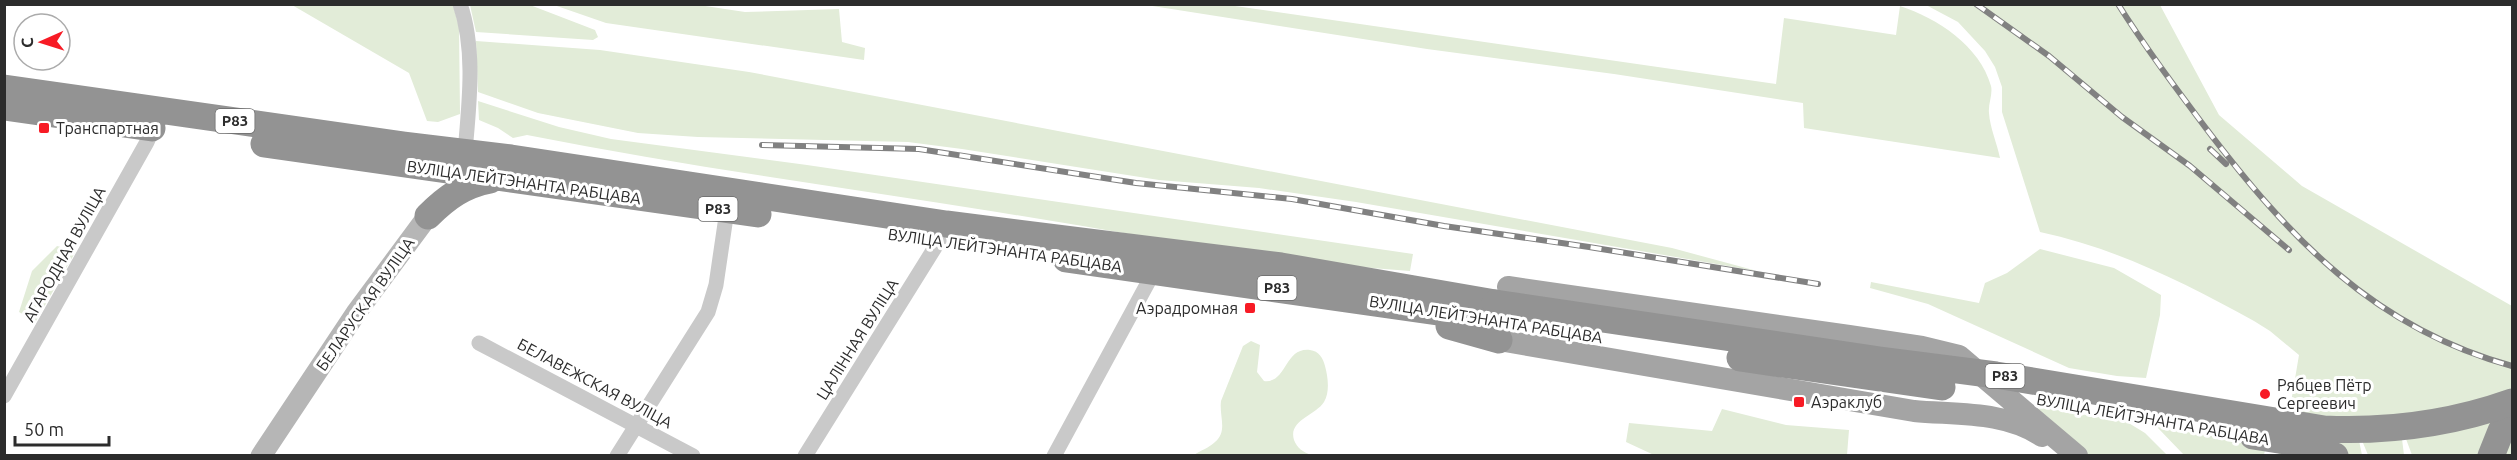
<svg xmlns="http://www.w3.org/2000/svg" width="2517" height="460" font-family="Ubuntu,sans-serif">
  <rect width="100%" height="100%" fill="#fff"/>
  <path fill="#e2ecd8" d="M692 4 745 12 839 9 842 42 865 48 864 60 606 23 554 5Z
    M292 5H453L459 27 460 114 438 122 427 121 409 73Z
    M470 5H530L595 30 598 37 593 40 476 32Z
    M1146 5H1228L1776 84 1784 18 1896 35 1900 6C1937 18 1980 46 1991 86 1993 94 1988 104 1989 113 1990 128 1997 143 2000 158L1804 128 1803 103 1614 74 1427 49Z
    M1926 5H2160L2219 115 2302 186 2512 306V455H2412L2400 423 2404 455H2368L2356 426 2362 455H2278L2286 432 2299 355 2270 331 2254 321C2187 284 2116 248 2040 232L2002 112V87L1995 67 1985 51 1958 22Z
    M476 41 600 50 749 72 1672 248 1757 271 1356 202 1259 188 1159 180 962 149 908 142 698 137 638 133 538 113 478 92Z
    M478 101 559 127 611 139 807 165 1413 254 1410 271C1271 261 1135 234 997 212 840 187 683 166 527 135L513 138 498 128 479 120Z
    M57 246 76 251 36 321 19 312 32 271Z
    M2040 249 2114 268 2161 295 2160 315 2146 378 2117 376 2069 368 1928 304 1870 288 1871 282 1979 303 1985 283 2007 273Z
    M1251 341 1260 345 1257 372 1264 381C1287 384 1284 347 1310 350 1319 351 1323 358 1325 366 1328 377 1330 392 1324 402 1315 416 1288 420 1294 440 1297 448 1303 452 1311 455H1194C1201 450 1209 448 1215 442 1228 431 1219 416 1221 401L1243 346Z
    M2045 408 2127 422 2145 433 2167 455H2085L2036 409Z
    M1722 409 1786 425 1849 430 1847 455H1654L1626 442 1629 423 1712 431Z
    M2157 427 2266 445 2264 455H2184Z"/>
  <g fill="none" stroke-linecap="round" stroke-linejoin="round">
    <path stroke="#c9c9c9" stroke-width="15" d="M460 4C476 50 469 105 465 152
      M479 343 693 456
      M4 396 147 142 153 128
      M617 456 708 312 716 285 727 210
      M805 456 939 241
      M1054 456 1157 266"/>
    <path stroke="#b6b6b6" stroke-width="21" d="M261 456 356 313 436 205"/>
    <path stroke="#a4a4a4" stroke-width="22" d="M1508 287 1849 336 1922 347 1959 356 2077 456
      M1499 340 1914 411C1958 415 2004 411 2042 436"/>
    <path stroke="#939393" stroke-width="27" d="M4 88 404 145 511 158 946 224 1281 266 1495 303
      M4 107 152 128
      M264 144 758 214
      M428 216C447 197 464 185 490 180
      M1066 259 1480 318
      M1449 326 1499 340
      M2491 456 2501 431 2512 417"/>
    <g stroke="#818181" stroke-width="6">
      <path id="rail" d="M1976 4 2049 56 2122 117 2190 166 2289 250
        M2118 4C2145 47 2175 87 2205 127 2289 238 2374 328 2512 366
        M762 145 919 149 1136 183 1292 199 1444 226 1589 247 1818 284
        M2210 149 2226 164"/>
    </g>
    <use href="#rail" stroke="#fff" stroke-width="4" stroke-dasharray="11" stroke-linecap="butt"/>
    <path stroke="#939393" stroke-width="27" d="M1495 303 1880 360 1996 375 2324 429C2390 432 2450 424 2512 402
      M1740 358 1942 387
      M2253 436 2285 441 2335 456"/>
  </g>
  <g fill="#f71b25" stroke="#fff" stroke-width="2">
    <rect x="38" y="122" width="12" height="12" rx="3"/>
    <rect x="1244" y="302" width="12" height="12" rx="3"/>
    <circle cx="2265" cy="394" r="6"/>
    <rect x="1793" y="396" width="12" height="12" rx="3"/>
  </g>
  <g text-anchor="middle" stroke-width="6" stroke-linejoin="round" paint-order="stroke">
    <g fill="#fff" stroke="#6b6b6b" stroke-width="1.5">
      <rect x="215.5" y="109" width="39" height="24" rx="4.5"/>
      <rect x="698.5" y="197" width="39" height="24" rx="4.5"/>
      <rect x="1257.5" y="276" width="39" height="24" rx="4.5"/>
      <rect x="1985.5" y="364" width="39" height="24" rx="4.5"/>
    </g>
    <g font-size="15" font-weight="bold" fill="#2c2c2c">
      <text x="235" y="126">Р83</text>
      <text x="718" y="214">Р83</text>
      <text x="1277" y="293">Р83</text>
      <text x="2005" y="381">Р83</text>
    </g>
    <g font-size="16" fill="#2c2c2c" stroke="#fff" text-anchor="start">
      <text x="56" y="134">Транспартная</text>
      <text x="1238" y="314" text-anchor="end">Аэрадромная</text>
      <text x="2277" y="391">Рябцев Пётр<tspan x="2277" dy="18">Сергеевич</tspan></text>
      <text x="1811" y="408">Аэраклуб</text>
    </g>
    <g font-size="16" fill="#2c2c2c" stroke="#fff">
      <text transform="translate(524 182) rotate(8)" y="6">ВУЛІЦА ЛЕЙТЭНАНТА РАБЦАВА</text>
      <text transform="translate(1005 250) rotate(8)" y="6">ВУЛІЦА ЛЕЙТЭНАНТА РАБЦАВА</text>
      <text transform="translate(64 254) rotate(-61)" y="6">АГАРОДНАЯ ВУЛІЦА</text>
      <text transform="translate(365 304) rotate(-55)" y="6">БЕЛАРУСКАЯ ВУЛІЦА</text>
      <text transform="translate(1486 319) rotate(9)" y="6">ВУЛІЦА ЛЕЙТЭНАНТА РАБЦАВА</text>
      <text transform="translate(857 339) rotate(-58)" y="6">ЦАЛІННАЯ ВУЛІЦА</text>
      <text transform="translate(595 383) rotate(28)" y="6">БЕЛАВЕЖСКАЯ ВУЛІЦА</text>
      <text transform="translate(2153 419) rotate(10)" y="6">ВУЛІЦА ЛЕЙТЭНАНТА РАБЦАВА</text>
    </g>
  </g>
  <rect width="2517" height="460" fill="none" stroke="#2c2c2c" stroke-width="12"/>
  <g transform="translate(42 42) rotate(267)"><circle r="28" fill="#ffffff" stroke="#ababab" stroke-width="1.5"/>
  <path d="M0-4.5L10 22L0 15L-10 22Z" fill="#f71b25"/>
  <text y="-9" font-size="16" font-weight="bold" text-anchor="middle" fill="#2c2c2c">С</text>
  </g>
  <path d="M15 436v9h94v-9" fill="none" stroke="#2c2c2c" stroke-width="3"/>
  <text x="24" y="436" font-size="18" fill="#2c2c2c" stroke="#ffffff" stroke-width="4.5" paint-order="stroke">50 m</text>
</svg>
